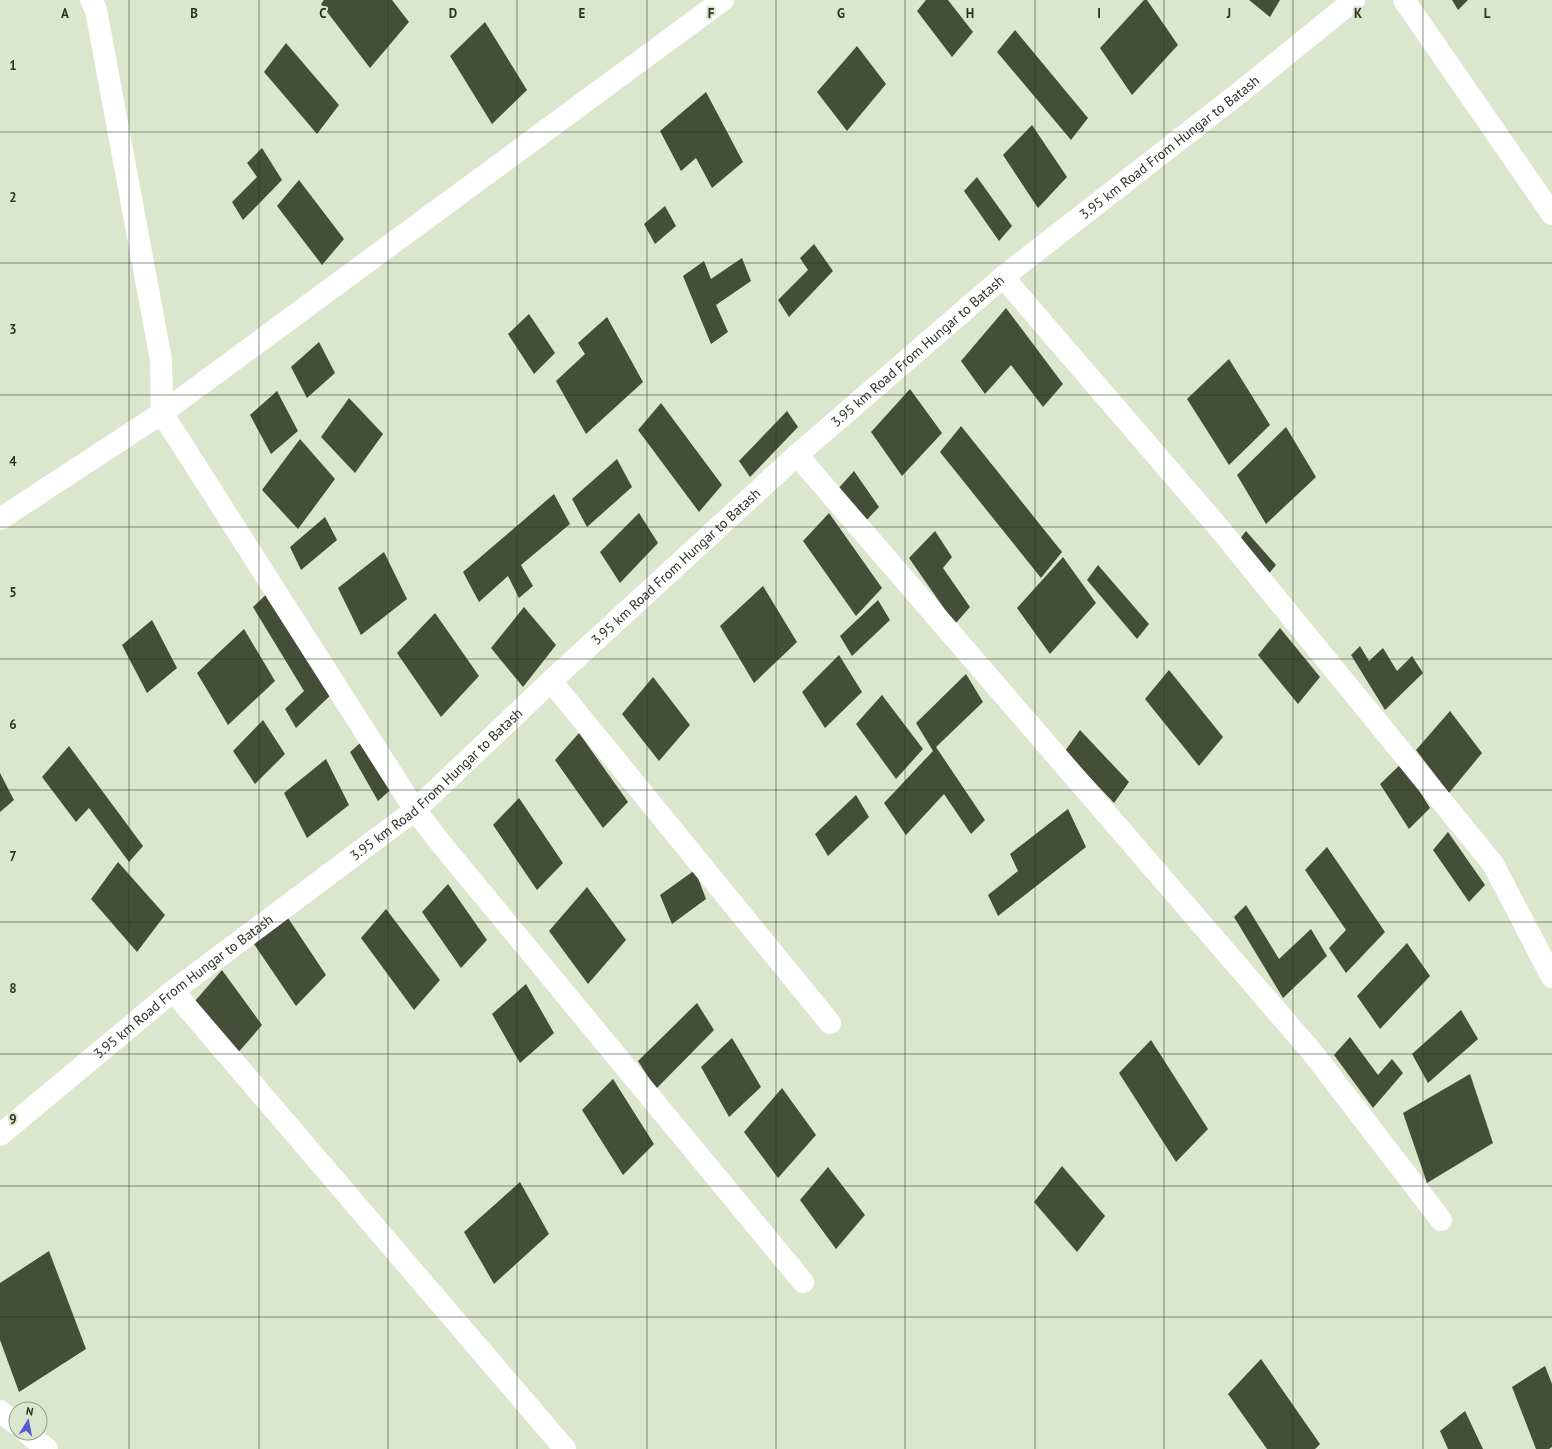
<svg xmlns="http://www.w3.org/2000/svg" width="1552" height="1449" font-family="'PT Sans',sans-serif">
  <rect width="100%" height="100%" fill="#dbe7cd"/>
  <path fill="#444e38" d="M324 0H392L409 22 370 68 321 4Z
    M926 0H948L973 32 952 57 917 11Z
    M1144 0H1147L1178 45 1132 95 1100 48Z
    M1249 0H1280L1270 17Z
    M1452 0H1468L1458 10Z
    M485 22 527 90 492 124 450 56Z
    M1015 30 1088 118 1071 140 997 52Z
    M286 43 339 105 317 134 264 72Z
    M857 46 886 84 847 131 817 92Z
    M706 92 743 162 712 188 696 158 681 171 660 131Z
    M1032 125 1067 177 1038 208 1003 155Z
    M262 148 282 180 243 220 232 202 257 177 247 163Z
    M977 177 1012 226 999 241 964 191Z
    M299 180 344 239 322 265 277 206Z
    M665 206 676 226 655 244 644 224Z
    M814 244 833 271 789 317 778 300 808 270 800 258Z
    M742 258 751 281 716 305 728 332 711 344 683 276 704 261 711 279Z
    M1006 308 1063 384 1043 407 1011 365 985 394 961 361Z
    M529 314 555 353 534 374 508 334Z
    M607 317 643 382 586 434 556 381 585 354 578 343Z
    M319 342 335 373 307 398 291 367Z
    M1229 359 1270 425 1229 465 1187 399Z
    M910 389 942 433 902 476 871 432Z
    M277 391 298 431 271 454 250 415Z
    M349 398 383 434 355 473 321 437Z
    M661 403 722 485 699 512 638 430Z
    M787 411 798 427 750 477 739 461Z
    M961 426 1062 552 1041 578 940 452Z
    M1286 427 1316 477 1266 524 1237 475Z
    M300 439 335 479 298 529 262 490Z
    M617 459 632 487 587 527 572 499Z
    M854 471 879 507 862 525 837 490Z
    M554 494 570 524 521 565 533 586 519 598 508 576 479 602 463 572Z
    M639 513 658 543 620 583 600 552Z
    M829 513 882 588 856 616 803 541Z
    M325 517 337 540 301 570 290 547Z
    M935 531 952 557 943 568 970 607 955 624 909 558Z
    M1246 531 1276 565 1266 577 1236 544Z
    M384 552 407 599 361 635 338 588Z
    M1063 557 1096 603 1050 654 1017 608Z
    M1098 565 1149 624 1137 639 1087 580Z
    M763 586 797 642 754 683 720 626Z
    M272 589 334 692 296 728 285 709 304 691 253 607Z
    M878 600 890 620 852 656 840 636Z
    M524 607 556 645 523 687 491 648Z
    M435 613 479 676 441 717 397 653Z
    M152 620 177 668 147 693 122 645Z
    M1280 628 1320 677 1298 704 1258 655Z
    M244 629 275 681 228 725 197 673Z
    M1360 646 1369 661 1383 648 1397 671 1412 656 1423 673 1385 710 1351 655Z
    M839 655 862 692 825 728 802 692Z
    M1169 670 1223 737 1199 766 1145 699Z
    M966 674 983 702 936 747 985 820 971 834 944 794 906 835 884 803 933 751 916 723Z
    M653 677 690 725 659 761 622 714Z
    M882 695 923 749 896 779 856 724Z
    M1450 711 1482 753 1449 793 1416 750Z
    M263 720 285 754 255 784 233 751Z
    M1080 730 1129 782 1114 803 1065 751Z
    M579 733 628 802 603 828 555 760Z
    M367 737 395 786 378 801 350 752Z
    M69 746 143 846 129 862 89 808 76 822 42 777Z
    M326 759 349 805 307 838 284 793Z
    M1402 763 1430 808 1409 829 1380 784Z
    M0 773 14 800 0 812Z
    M856 795 869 817 828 856 815 834Z
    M519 798 563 863 537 890 493 825Z
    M1068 809 1086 847 998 916 988 895 1018 871 1010 854Z
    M1448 832 1485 885 1469 902 1433 850Z
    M1327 847 1385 932 1346 973 1329 948 1346 930 1305 870Z
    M118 862 165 915 137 952 91 899Z
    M695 870 706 899 672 924 660 895Z
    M448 884 487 940 461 968 422 912Z
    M587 887 626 940 588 984 549 931Z
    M1246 905 1279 959 1311 929 1327 956 1283 998 1234 917Z
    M386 909 440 980 414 1010 361 938Z
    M284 912 326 975 296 1006 254 944Z
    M1407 943 1430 976 1380 1029 1357 996Z
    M222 970 262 1025 236 1055 195 1001Z
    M526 984 554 1033 520 1063 492 1014Z
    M697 1003 714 1030 656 1089 638 1061Z
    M1461 1010 1478 1039 1428 1083 1412 1054Z
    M1350 1037 1378 1075 1392 1059 1403 1073 1373 1108 1334 1055Z
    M732 1038 761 1087 729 1117 701 1067Z
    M1151 1040 1208 1129 1176 1162 1119 1073Z
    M1470 1074 1493 1143 1427 1183 1403 1113Z
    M613 1079 654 1144 623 1175 582 1110Z
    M782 1088 816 1135 778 1178 744 1132Z
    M1062 1166 1105 1216 1077 1252 1034 1202Z
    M828 1167 865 1215 836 1249 800 1200Z
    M520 1182 549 1234 494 1284 464 1232Z
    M49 1251 86 1349 19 1392 0 1340V1283Z
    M1261 1359 1320 1444 1315 1449H1267L1228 1394Z
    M1545 1366 1552 1384V1447L1549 1449H1536L1512 1387Z
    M1465 1411 1483 1449H1448L1440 1431Z"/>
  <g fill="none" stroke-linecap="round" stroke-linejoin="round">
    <path stroke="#fff" stroke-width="22" d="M91 0 96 10 161 360 162 413 415 810 443 846 803 1282
      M1404 0 1552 214
      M1003 277 1219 528 1493 864 1552 977
      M797 455 1312 1052 1441 1220
      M0 519 162 413 723 0
      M551 681 830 1023
      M173 991 565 1449
      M0 1411 16 1424
      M27 1433 47 1449"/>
    <path stroke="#fff" stroke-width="22" id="s1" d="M0 1135 173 991 415 810 551 681 797 455 1003 277 1243 90 1354 0"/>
  </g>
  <path fill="none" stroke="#2e3329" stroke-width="1" stroke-opacity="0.55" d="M129 0V1449M259 0V1449M388 0V1449M517 0V1449M647 0V1449M776 0V1449M905 0V1449M1035 0V1449M1164 0V1449M1293 0V1449M1423 0V1449M0 132H1552M0 263H1552M0 395H1552M0 527H1552M0 659H1552M0 790H1552M0 922H1552M0 1054H1552M0 1186H1552M0 1317H1552"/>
  <g text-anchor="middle" stroke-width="4" stroke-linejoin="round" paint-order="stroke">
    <g font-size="14" fill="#2e3329" stroke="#dbe7cd">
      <text dy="5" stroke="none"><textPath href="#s1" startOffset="1532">3.95 km Road From Hungar to Batash</textPath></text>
      <text dy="5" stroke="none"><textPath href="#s1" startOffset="1208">3.95 km Road From Hungar to Batash</textPath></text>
      <text dy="5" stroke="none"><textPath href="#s1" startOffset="884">3.95 km Road From Hungar to Batash</textPath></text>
      <text dy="5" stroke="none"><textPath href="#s1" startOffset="560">3.95 km Road From Hungar to Batash</textPath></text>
      <text dy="5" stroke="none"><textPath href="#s1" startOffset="236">3.95 km Road From Hungar to Batash</textPath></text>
    </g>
  </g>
  <g font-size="13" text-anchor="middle" font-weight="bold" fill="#2e3329" stroke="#dbe7cd" stroke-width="4" stroke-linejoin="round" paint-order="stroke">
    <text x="65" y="18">A</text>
    <text x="194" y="18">B</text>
    <text x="323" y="18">C</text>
    <text x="453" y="18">D</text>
    <text x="582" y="18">E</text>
    <text x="711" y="18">F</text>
    <text x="841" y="18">G</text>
    <text x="970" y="18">H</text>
    <text x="1099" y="18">I</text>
    <text x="1229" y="18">J</text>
    <text x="1358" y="18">K</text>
    <text x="1487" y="18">L</text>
    <text x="13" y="70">1</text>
    <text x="13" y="202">2</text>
    <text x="13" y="334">3</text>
    <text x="13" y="466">4</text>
    <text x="13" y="597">5</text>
    <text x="13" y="729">6</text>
    <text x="13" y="861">7</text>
    <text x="13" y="993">8</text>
    <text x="13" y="1124">9</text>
  </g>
  <g transform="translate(28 1421) rotate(10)"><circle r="19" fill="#dbe7cd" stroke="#969f8b"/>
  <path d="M0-3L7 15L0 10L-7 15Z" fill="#575cd3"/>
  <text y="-6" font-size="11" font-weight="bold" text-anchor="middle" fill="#2e3329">N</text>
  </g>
</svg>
